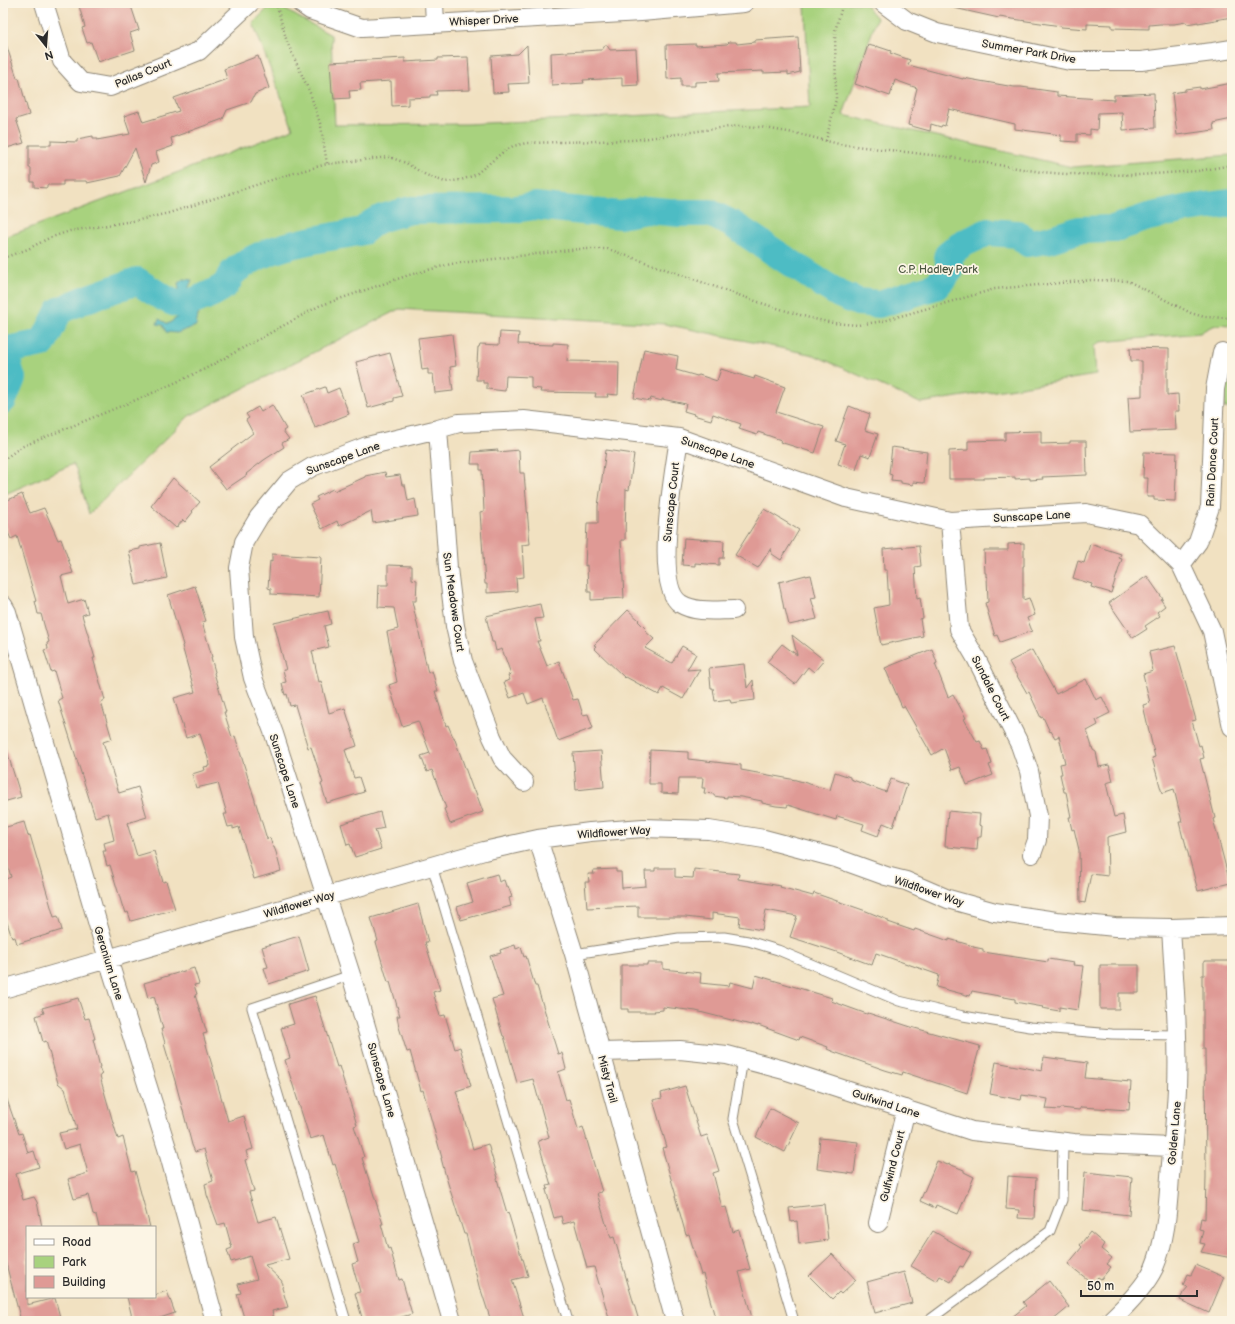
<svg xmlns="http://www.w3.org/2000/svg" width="1235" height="1324" font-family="'Balsamiq Sans',sans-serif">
  <rect width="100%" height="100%" fill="#fcf5e5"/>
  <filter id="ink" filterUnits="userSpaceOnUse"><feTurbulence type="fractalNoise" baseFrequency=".025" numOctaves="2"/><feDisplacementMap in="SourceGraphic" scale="8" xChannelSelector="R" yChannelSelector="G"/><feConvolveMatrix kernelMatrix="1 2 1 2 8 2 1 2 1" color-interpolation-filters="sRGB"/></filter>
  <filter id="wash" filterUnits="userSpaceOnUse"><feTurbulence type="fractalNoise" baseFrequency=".012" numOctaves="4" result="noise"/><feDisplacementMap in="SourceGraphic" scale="16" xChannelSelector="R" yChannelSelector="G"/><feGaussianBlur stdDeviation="0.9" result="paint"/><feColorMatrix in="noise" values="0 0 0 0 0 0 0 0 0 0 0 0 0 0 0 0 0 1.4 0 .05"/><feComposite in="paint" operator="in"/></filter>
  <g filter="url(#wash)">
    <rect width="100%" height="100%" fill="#f1e1c1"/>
    <path fill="#a8d27e" stroke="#6a7e54" d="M273 3 331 35 335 125 467 124 810 107 805 6 812 3H864L877 18 843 115 1072 167 1232 155V326C1220 322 1210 326 1200 333L1100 342 1094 346 1096 375 920 403 814 355 665 324 399 309 189 416 89 514 76 469 73 464 3 495V238L293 129 253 23Z
      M1232 380V408H1224L1225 384Z"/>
    <path fill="#4dbcc4" stroke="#3c7478" d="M184 279 192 280 186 294 203 297 205 305 198 315 196 326 177 333 166 332 163 325 157 324 159 319 168 324 182 314 179 308C172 305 162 306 159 298L162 297 176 300 180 296 178 283Z"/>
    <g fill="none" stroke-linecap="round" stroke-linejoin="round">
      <path stroke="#4dbcc4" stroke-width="28" d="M3 400 12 378 6 359 12 349 43 343 59 311 86 299 137 281C146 287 171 304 180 304 190 304 221 291 227 283 229 281 229 277 231 275 233 272 237 269 240 267 274 243 323 239 363 231L372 223 382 218 411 210 515 209 535 206 620 215 647 210 680 213H710L732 224 818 281 839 294 858 302 879 304 936 286 950 270 948 255 962 244 988 232 1018 234 1028 243 1047 240 1079 230 1113 229 1148 217 1185 209 1232 203"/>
    </g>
    <g id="blocks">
      <path fill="#df9a95" d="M92 3H130L139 30 130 33 135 50 98 62 91 42 87 43 82 28 85 27 79 6Z
        M955 3H1232V17L1198 23V22L1187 24 1186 22 1174 24H1160L1149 25V29L1112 28V25L1087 24V29L1061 27V26L999 17V18L954 8Z
        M798 37 800 72 788 75V72L763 73V71L718 73 719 81 695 82V86H681V78L667 79 666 45 696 44V46L727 44 729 42H736L737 44 755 42V40Z
        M3 44H6L17 78H19L29 115 16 119 24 143 3 149Z
        M606 44 610 50 636 49 638 85 622 86V78L583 80 584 83 552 85 551 53 599 50H602Z
        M527 45 529 83 508 84 509 92 493 93 491 56 518 54Z
        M868 45 876 47V46L891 51 890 53 910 60 908 65 963 79V78L1014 87H1021L1057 92V96L1114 100V95L1154 93 1155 128 1123 130 1122 112 1098 113 1097 130 1090 129V135L1077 134V142L1061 141V135L1015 129V124L949 109 945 126 942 125 941 127 931 124 930 131 908 125 917 88 895 80 890 96 855 84Z
        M258 56 269 88 255 94 251 102 227 110 223 119 171 138 173 146 156 152 159 162 151 165 146 182 135 148 120 176 87 183 86 181H63V185H47V188L34 187V182H31V168H29V145H51V141L77 142V139L93 136V138H97V140L130 134 124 116 139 111 143 122 179 111 174 98 227 79 224 69Z
        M468 57 470 90 436 91 437 95H430V97L408 98V105L392 106 391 81 360 83 361 90 349 91 350 98 334 99 333 92H332L330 62 405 58V62L438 60V58Z
        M1232 83V119L1213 123 1214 130 1177 135 1172 93 1185 91V89L1200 87V89Z
        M500 332 519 333 518 344 553 345V343L568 344 567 361 619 362 618 395 607 394 608 397H595L596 393 540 392 541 389 531 388V377L506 376 505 391 487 389V383H483V380H476L478 347H479L480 344 499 345Z
        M452 334 456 366 450 367 453 391 435 393 433 374H428V369L422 370 418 338Z
        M1130 348 1169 349V369H1167V395L1178 394 1179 411H1175L1176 430 1130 432 1128 397 1142 396V361H1131Z
        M644 349 678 356 676 370 697 376 699 375 717 381 721 369 754 379 755 376 785 387 776 412 824 427 815 453 780 442 781 440 758 432 757 435 739 429 741 424 713 414 711 420 693 415 694 414 684 411 686 404 662 399V401L651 398 650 401 634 398Z
        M390 353 402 396 394 398V401L368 408 356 362Z
        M325 387 327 393 339 388 349 414 315 428 303 395Z
        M272 405 286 429 283 431 289 439 282 443 284 447 264 460 246 474 247 475 226 489 209 467 253 433 246 420 249 418 246 414 258 407 261 412Z
        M849 406 870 414 865 430 878 434 870 457 861 454 856 470 838 464 845 444 836 441Z
        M1041 431V444L1070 443V441H1086L1087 475 1042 477 1043 479 1030 480V478L1015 479V477L984 478V479H949V451L968 450V441L1005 440V432Z
        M892 447 927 452 924 483 913 482V485L901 483V481L891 480 892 475 889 474Z
        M498 450V452L519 450 520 473H524L530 544 522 545 524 577 516 578 517 591 487 593V584H485L480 512 484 511 482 470H480V464H471L472 452Z
        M606 450 634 454 629 490 626 489 625 540H621L624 598 591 600V592H588L587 565 585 566 587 523H598V506Z
        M1144 452 1177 453 1175 501 1154 500V497H1147L1148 478H1143Z
        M385 472 386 477 400 475 402 485H405L408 501 415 499 418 516 373 523 371 511 339 526 337 521 322 529 310 504 318 500 316 497 333 489 334 491 365 477V476Z
        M173 478 200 502 192 511 193 512 185 522 183 520 176 528 151 506Z
        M22 494 30 513 44 508 58 540 61 539 73 573 61 576 68 604 84 599 88 613 82 615 95 658H93L105 700 101 702 112 739 103 742 119 793 138 787 147 817 127 823 137 856 154 851 163 882 166 881 175 909 131 921 128 912 126 913 124 907 123 908 110 865 107 866 103 851H106L104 843 114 840 108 813 95 817 58 700 62 698 54 671 51 672 44 650 48 649 47 643 49 642 41 614H38L35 601H36L17 536 11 539 3 522V502Z
        M764 509 799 530 781 560 772 554 771 548 758 568 735 555Z
        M684 538 724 541 723 558H719V565L695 563V566L682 565Z
        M160 543 167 578 136 585 129 551 140 549V547Z
        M1024 543V566H1023V600L1029 598 1035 615 1027 618 1032 631 1000 642 997 635 995 636 985 603 988 602 987 576 986 577V573H985L984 550H1008V544Z
        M1090 544 1121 554 1119 558 1122 559 1111 593 1091 587 1092 584 1073 578 1078 561 1084 563Z
        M919 546 921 566 915 567 917 599 920 598 923 618 920 619 923 636 881 645 874 608 889 605 887 570H884L883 549Z
        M272 554 321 557 319 597 271 594V589L268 588 270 561 272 562Z
        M388 565 412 566V579L417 580 416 601H412L428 673 432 671 438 691H435L446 726 448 725 453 737H454L473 790H475L483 812 450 824 444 809 446 808 432 770 427 772 421 756 430 753 418 721 402 726 389 685 397 682 387 632 398 629 394 608 378 607 379 585H388Z
        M806 575V576L811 575 816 597 811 598 817 619 789 625 785 609H784L779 582Z
        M1147 576 1163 599 1161 600 1165 606 1157 612 1160 616 1145 626 1147 629 1133 638 1109 603Z
        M195 586 206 621 202 622 212 657H211L215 672 214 673 226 712H224L232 737 235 736 267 839 270 838 273 847H274L276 852 281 871 254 879 239 827 233 829V826L228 827 224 814H227L218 783 196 788 192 774 205 770 204 767 209 766 208 758 200 734 186 738 174 698 195 692 182 646 183 645 168 595Z
        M540 604 543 618 535 619 540 641H537L547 666 559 661 573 700 578 699 583 715 588 714 593 728 558 741 543 698 528 704 524 693 510 698 504 682 510 680 508 675 511 674 502 649 496 651 494 642H492L486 616Z
        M628 610 639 620 638 621 647 630 645 631 654 639 645 648 672 663 682 646 696 654 687 670 700 669 683 699 663 688 659 695 626 677 625 678 594 648 596 646 594 645Z
        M328 611 331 624 324 626 329 647 312 651 319 682 321 681 329 713 345 708 357 746 345 750 354 778 359 777 364 792 327 803 321 784 323 783 311 747 308 748 295 705 290 706 287 694 285 695 282 683 286 682 283 670H286L274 623Z
        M792 635 824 660 814 672 808 667 795 684 767 662 782 644 797 655Z
        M1175 646 1196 720 1192 721 1199 746 1201 745 1204 758 1200 759 1215 818 1213 819 1219 841 1230 883 1198 891 1184 838H1183L1179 822H1182L1174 789 1162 793 1152 758 1155 757 1143 705 1150 703 1143 674 1153 671 1149 652Z
        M932 649 937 663 935 664 948 697 953 694 966 718 964 719 977 742 980 741 984 750 987 749 992 764 989 765 993 775 967 785 960 767 952 770 944 748 932 755 904 706 902 707 885 668Z
        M1032 650 1056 694 1086 679 1096 700 1102 697 1110 713 1096 720 1098 725 1087 731 1093 750 1096 752 1099 767 1109 765 1113 781 1106 783 1114 817 1123 815 1126 832 1107 837 1108 876 1091 874 1085 903 1080 902 1079 850 1074 829 1072 830 1069 817H1071L1066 792H1064L1060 774H1062L1060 764 1065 763 1059 736 1055 738 1051 731 1050 732 1043 717 1041 718 1029 692 1027 693 1009 662Z
        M744 664 747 688 753 680 755 700 731 703 730 699 715 701 713 688H711L709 668Z
        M3 748H6L21 797 3 802Z
        M650 750 688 752V759L741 765V770L796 780 830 790 835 772 850 777V779L886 792 891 779 907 785 893 827 883 823 878 836 862 830 864 824 837 816 836 820 788 805 787 807 776 806 762 803V801L741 797 727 796V798L714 796V794L704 793 705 788H702L703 778H679L678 794 661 793V784H649Z
        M601 751 604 787 576 790 573 753Z
        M948 811 980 814 979 825 982 826 981 837H978L977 850 948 847V846H945Z
        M380 812 384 828 375 830 381 849 355 857 350 844 347 845 341 824Z
        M24 822 28 836 30 835 54 917 58 916 62 930 17 944 15 937 12 938 3 910V880L11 877 3 849V828Z
        M655 868H675V877L693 878 694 869 739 874 738 879 781 886 780 887 813 896 814 893 866 911 888 920V922L914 931 915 929 949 941V939L973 946V947L983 949V952L1048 962V959L1074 963 1073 965 1084 966 1078 1010 1059 1007V1011L1042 1008 1043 1007 1015 1002V999L972 991 970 996 936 987 939 975 876 953 872 965 834 951 790 937 797 916 766 910 762 930 739 926 740 917 712 913V920L685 917H638V906L587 908 585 882H589L588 874H594L593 870 616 869V872H621L622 888 646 886 645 871H655Z
        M497 874 499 882 504 880 506 886H508L512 897 509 898 511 906 461 920 457 907 473 902 467 883Z
        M418 904 428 942H425L440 990 433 992 440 1016 445 1015 455 1049 460 1047 471 1086 456 1091 473 1149 488 1144 498 1178 497 1179 507 1213 508 1212 522 1259H523L528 1276 512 1280 525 1321H491L481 1290H480L466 1234H464L446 1177 441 1158H442L423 1090 421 1091 410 1051 407 1052 399 1027 397 1016H400L390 982H388L376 942 378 941 371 918Z
        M299 936 309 971 269 984 264 968 268 967 262 947Z
        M515 945 516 949 521 947 524 957 526 956 535 986H537L558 1054 562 1053 566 1069 558 1072 566 1100 569 1099 578 1129 583 1127 602 1192 597 1193 606 1224H607L611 1238 614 1237 639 1321H610L594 1267 587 1268 574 1221 563 1224 561 1216 554 1218 546 1190 548 1189 547 1186 551 1185 538 1141 549 1137 533 1079 517 1083 504 1036H503L492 999 503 996 490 956 501 953 500 950Z
        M1204 961H1232V1258L1201 1252 1205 1244 1200 1243 1203 1230 1199 1229 1201 1218 1205 1219 1206 1176 1205 1049H1203V986H1202V975H1204Z
        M647 963H663V969L701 973 700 983 729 986 730 982 753 988 756 975 832 998 831 1001 867 1014 868 1013 911 1027 980 1046 967 1093 903 1072 902 1075 885 1070 834 1052 827 1049 828 1047 800 1037 799 1040 758 1025V1026L751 1024V1025L696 1011 663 1007V1010L654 1011 655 1012H628V1009H621V965H647Z
        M1100 965H1139V993H1119V1009H1100Z
        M194 968 199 984 194 985 197 994 195 995 207 1033 203 1034 228 1121 244 1116 253 1149 246 1151 248 1159 245 1160 254 1191 249 1192 258 1222 276 1217 289 1259 265 1265 281 1280 283 1284 282 1288 288 1307 272 1311 274 1319 268 1321H245L237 1294 241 1293 238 1284 257 1279 250 1256 231 1262 227 1250 232 1248 225 1223 218 1225 207 1195 205 1184 213 1181 204 1149 195 1152 192 1145 176 1084 164 1044 165 1043 161 1029H163L154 996 148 998 144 983Z
        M315 996 337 1067 339 1066 349 1099 357 1125 354 1126 364 1157 362 1158 383 1224H381L388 1249 390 1248 399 1280 402 1279 412 1314 388 1321H363L355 1293 360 1292 352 1264 358 1262 353 1244 359 1242 335 1164 333 1165 324 1135 310 1139 285 1060 290 1058 281 1028 294 1024 288 1004Z
        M78 998 85 1019 89 1018 95 1039H93L100 1067H99L102 1075H100L102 1084 112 1119 118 1139 123 1137 132 1172 135 1171 150 1227H99L96 1215 93 1214 88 1195 74 1199 68 1179 88 1173 80 1144 64 1149 59 1133 77 1129 65 1089 58 1083 46 1041 43 1042 36 1016 44 1013 42 1008Z
        M1044 1057 1087 1063 1085 1078 1131 1082 1129 1110 1081 1107 1079 1110 1061 1108 1060 1110 1046 1109 1048 1099 1022 1095 1021 1100 990 1094 996 1062 1042 1071Z
        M685 1086 701 1137 707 1135 714 1155 719 1171 713 1173 722 1208 726 1207 733 1232 739 1230 750 1269 739 1272 753 1321H716L703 1274 701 1275 689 1234 686 1235 679 1210 675 1196H676L662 1148 667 1147 653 1100 662 1098 661 1093Z
        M5 1094 19 1134 22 1133 28 1153 34 1151 39 1167 16 1174 23 1200 34 1197 37 1202 42 1227H27V1305L55 1298 61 1321H21L3 1252V1095Z
        M770 1108 799 1123 785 1152 756 1137Z
        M820 1138 858 1142 854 1174 817 1169Z
        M937 1161 948 1165 949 1164 964 1170V1172L974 1177 958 1214 936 1205 935 1208 920 1201Z
        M1085 1172 1132 1177 1129 1215 1082 1210Z
        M1008 1176 1036 1178 1034 1219 1018 1218 1019 1210 1006 1209Z
        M824 1204 828 1240 799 1244 797 1221 791 1222 789 1208Z
        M933 1231 971 1253 963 1267 960 1266 951 1282 940 1276 937 1281 911 1266Z
        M1090 1232 1104 1244 1101 1249 1112 1258 1107 1264 1111 1267 1101 1279 1098 1277 1092 1283 1068 1264 1082 1247 1080 1245Z
        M832 1254 856 1280 841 1294 839 1292 832 1299 809 1276Z
        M1196 1265 1224 1277 1209 1313 1180 1300 1183 1293 1188 1287 1183 1285 1188 1274 1191 1275Z
        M904 1272 912 1303 875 1313 867 1282Z
        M1049 1281 1069 1307 1052 1321H1007L1026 1306 1023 1302Z
        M167 1291 175 1313 151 1321H133L127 1297H155V1295Z"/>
    </g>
  </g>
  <g filter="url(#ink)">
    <use href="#blocks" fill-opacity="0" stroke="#8e8676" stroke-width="1"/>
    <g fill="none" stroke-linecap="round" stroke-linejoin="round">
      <g stroke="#8e8676" stroke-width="11">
        <path id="service" d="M432 866 568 1321
          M574 954 679 938 724 937 748 941 778 950 899 1001 963 1016 1030 1027 1112 1034 1177 1035
          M743 1059 733 1119 794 1321
          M346 1321 252 1008 351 975
          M928 1321 1050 1231 1062 1200 1063 1142"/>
      </g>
      <g stroke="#8e8676" stroke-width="20">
        <path id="minor" d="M44 3 62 61 81 82 110 87 199 51 250 3
          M300 3 310 10 362 28 641 12 744 3
          M434 3 435 23
          M883 3 907 21 937 33 1070 61H1141L1213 52 1232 49
          M438 429 448 568 455 626 463 661 492 737 502 758 524 782
          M679 438C675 468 652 587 681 604 696 613 717 610 734 610
          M950 521 959 629 976 658 1020 745 1029 771 1038 816 1037 840 1032 854
          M1181 565 1198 542 1210 507 1215 389 1222 352
          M3 605 7 612 108 959 167 1148 215 1321
          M538 839 574 954 675 1321
          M3 989 484 851 538 839 590 832 643 828 709 830 764 839 836 858 886 876 906 881 948 899 995 912 1056 921 1115 927 1171 928 1232 926
          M601 1052 680 1050 727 1055 784 1070 972 1131 1074 1143 1172 1147
          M878 1223 906 1109
          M452 1321 351 975 274 734 253 678 244 637 239 568 244 542 259 517 289 481 312 467 367 446 438 429 459 423 524 420 679 438 846 498 950 521 1086 513 1139 524 1181 565 1212 631 1232 727
          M1110 1321C1125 1307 1145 1287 1154 1268 1168 1235 1168 1198 1171 1164 1173 1139 1176 1113 1177 1088 1179 1035 1174 981 1171 928"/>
      </g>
      <path stroke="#8e8676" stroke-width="2.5" stroke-dasharray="1 3" stroke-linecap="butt" d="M276 3 287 42 310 93 321 126 327 164
        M826 141 836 99 835 31 843 3
        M3 258 28 249 49 238 70 231 139 220 169 213 287 175 327 164 389 157 406 163 426 175 445 182 461 180 475 175 503 152 513 146 527 143 634 140 720 128 739 126 760 127 799 134 839 144 956 158 1041 172 1066 174 1138 175 1198 171 1232 165
        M3 460 21 447 148 395 203 370 319 306 409 275 451 264 579 249H608L764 304 810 318 833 323 858 325 883 321 995 289 1092 280 1128 281 1191 313 1204 317 1232 318"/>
      <use href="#service" stroke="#fff" stroke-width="9"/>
      <use href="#minor" stroke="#fff" stroke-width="18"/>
    </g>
  </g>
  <g text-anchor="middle" stroke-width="3.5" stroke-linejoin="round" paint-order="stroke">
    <g font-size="11" fill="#2b2b2b" stroke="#fcf5e5">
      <text transform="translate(484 20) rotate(-3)" y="4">Whisper Drive</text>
      <text transform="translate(1029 51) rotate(10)" y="4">Summer Park Drive</text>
      <text transform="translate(143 73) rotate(-22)" y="4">Pallas Court</text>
      <text transform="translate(718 452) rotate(19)" y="4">Sunscape Lane</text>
      <text transform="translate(343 458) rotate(-20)" y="4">Sunscape Lane</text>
      <text transform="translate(1212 462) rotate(-87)" y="4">Rain Dance Court</text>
      <text transform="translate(671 502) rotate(-84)" y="4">Sunscape Court</text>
      <text transform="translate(1032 516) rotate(-3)" y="4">Sunscape Lane</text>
      <text transform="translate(454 602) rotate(82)" y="4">Sun Meadows Court</text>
      <text transform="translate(991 688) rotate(63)" y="4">Sundale Court</text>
      <text transform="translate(285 771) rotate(72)" y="4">Sunscape Lane</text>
      <text transform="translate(614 832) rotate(-4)" y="4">Wildflower Way</text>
      <text transform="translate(929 891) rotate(19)" y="4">Wildflower Way</text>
      <text transform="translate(299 904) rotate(-16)" y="4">Wildflower Way</text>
      <text transform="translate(109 963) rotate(73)" y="4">Geranium Lane</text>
      <text transform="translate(608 1079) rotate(75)" y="4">Misty Trail</text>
      <text transform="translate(382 1080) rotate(74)" y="4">Sunscape Lane</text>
      <text transform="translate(886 1103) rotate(18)" y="4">Gulfwind Lane</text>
      <text transform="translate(1174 1133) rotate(-85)" y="4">Golden Lane</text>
      <text transform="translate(892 1166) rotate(-76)" y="4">Gulfwind Court</text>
    </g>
    <g font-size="11" fill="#4a5540" stroke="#fcf5e5">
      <text x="938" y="273">C.P. Hadley Park</text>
    </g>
  </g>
  <rect width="1235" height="1324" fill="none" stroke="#fcf5e5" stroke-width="16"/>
  <rect x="26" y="1226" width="130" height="72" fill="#fcf5e5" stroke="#a8a49b"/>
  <rect x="34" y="1239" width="20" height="6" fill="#ffffff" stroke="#a8a49b"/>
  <text x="62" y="1246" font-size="12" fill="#2b2b2b">Road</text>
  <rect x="34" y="1256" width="20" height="12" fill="#a8d27e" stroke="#a8a49b"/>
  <text x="62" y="1266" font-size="12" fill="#2b2b2b">Park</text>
  <rect x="34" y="1276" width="20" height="12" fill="#df9a95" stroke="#a8a49b"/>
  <text x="62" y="1286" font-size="12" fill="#2b2b2b">Building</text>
  <g transform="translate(46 46) rotate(163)" stroke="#fcf5e5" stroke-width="3" paint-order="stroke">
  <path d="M0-3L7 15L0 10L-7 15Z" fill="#2b2b2b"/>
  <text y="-6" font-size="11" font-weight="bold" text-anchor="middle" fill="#2b2b2b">N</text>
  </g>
  <path d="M1081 1290v6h116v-6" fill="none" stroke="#2b2b2b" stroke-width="2"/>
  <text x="1087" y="1290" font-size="12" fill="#2b2b2b" stroke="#fcf5e5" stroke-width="3" paint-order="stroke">50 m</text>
</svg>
